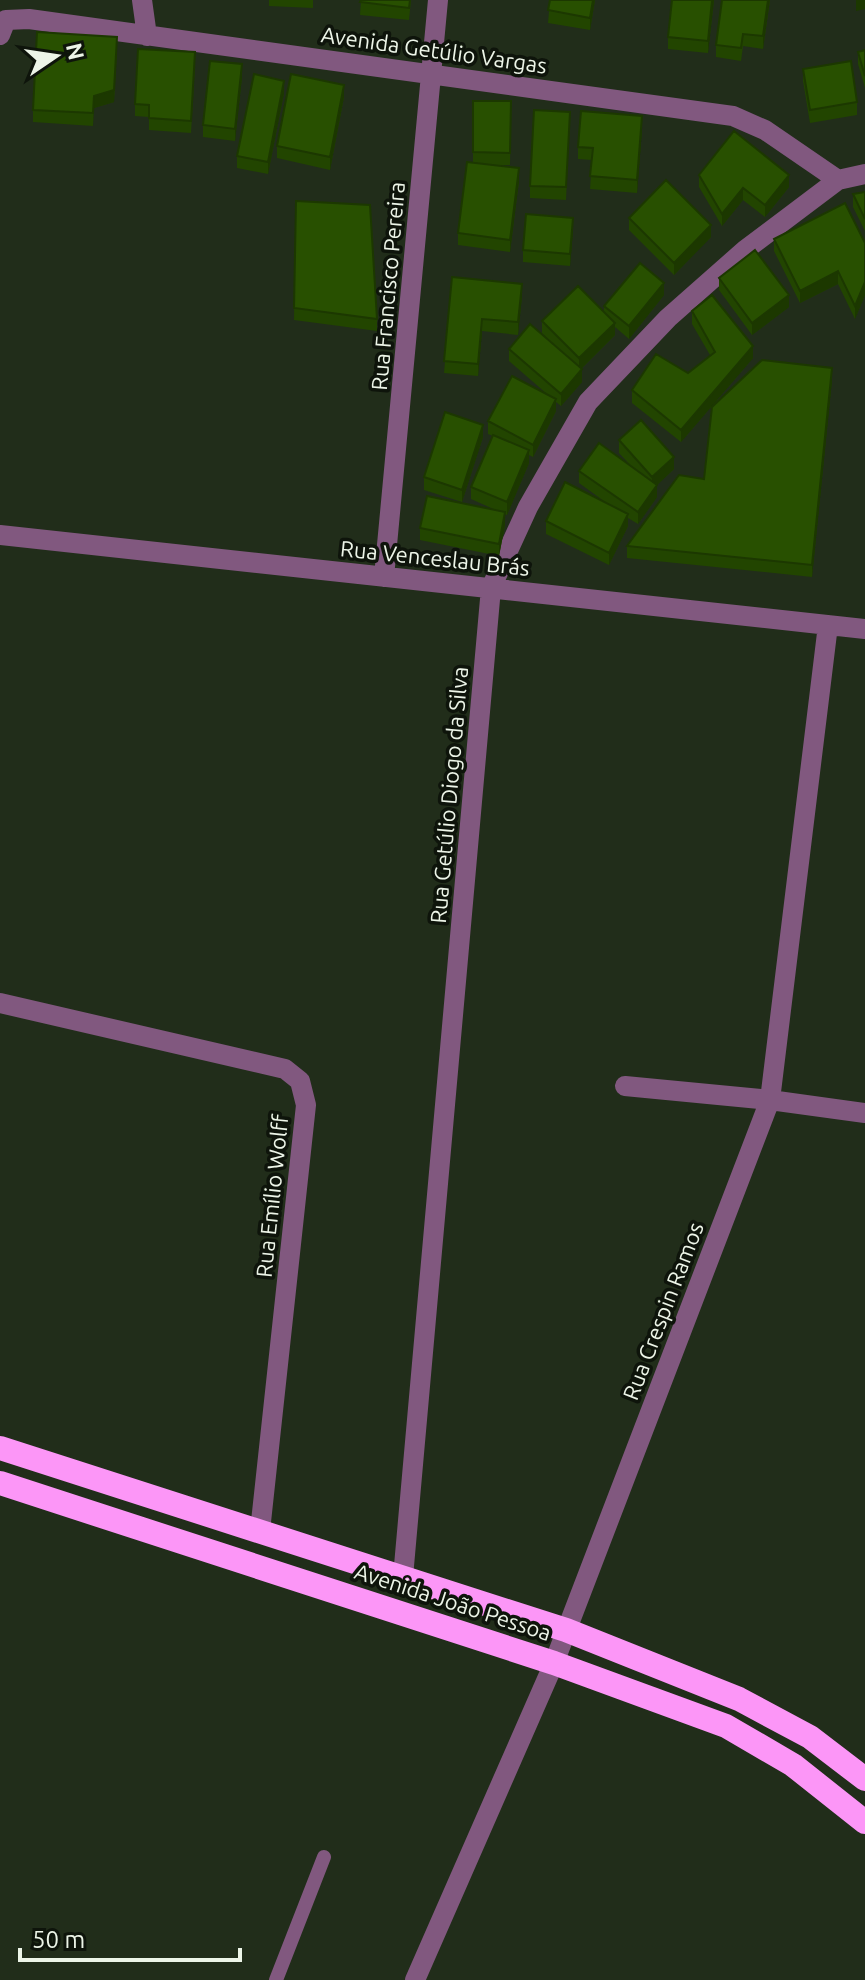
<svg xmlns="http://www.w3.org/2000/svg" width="865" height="1980" font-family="Ubuntu,sans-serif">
  <rect width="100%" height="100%" fill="#212d1a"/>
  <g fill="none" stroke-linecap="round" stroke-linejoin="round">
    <path stroke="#81587f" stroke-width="14" d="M276 1980 324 1857"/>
    <path stroke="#81587f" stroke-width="20" d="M142 0 147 36
      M0 35 6 20 29 19 733 116 765 130 838 180
      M0 535 865 629
      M384 577 438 0
      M0 1003 285 1069 300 1081 306 1105 260 1531
      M625 1086 770 1100 865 1113
      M403 1577 491 588 528 507 588 402 668 318 745 250 838 180 865 174
      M415 1980 554 1663 770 1100 828 625"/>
    <path stroke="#fc96f7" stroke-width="24" d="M0 1448 566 1630 739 1699 810 1737 865 1779
      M0 1483 554 1663 726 1726 793 1765 865 1822"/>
  </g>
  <path fill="#224500" d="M269 0H313V8L269 6Z
    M361 0H411L409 20 360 15Z
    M550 0H595L590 30 548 23Z
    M714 0 708 53 668 49V37Z
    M770 0 763 49 743 46 741 61 716 57V45Z
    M117 49 114 102 94 108 93 126 33 122V110Z
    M865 50V88L858 64V52Z
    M195 65 191 133 149 130V117L135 116V104Z
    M803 69 857 102V115L810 123 803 81Z
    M242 77 235 141 203 137V125Z
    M284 93 268 174 237 168V156Z
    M344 97 330 170 277 158V146Z
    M473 101H511L510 165H491L519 181 510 252 458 245V233L473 162Z
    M570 112 566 200 530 198V186Z
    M642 129 637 193 590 189 592 160 578 159V147Z
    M699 175 789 187 765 217 743 200 722 226 699 187Z
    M865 192V231L853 207V194Z
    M296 201 377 319V331L294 320Z
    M629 218 711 237 674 275 629 230Z
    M573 230 570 266 523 262V250Z
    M774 239 865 243V295L855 319 838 284 800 303 774 251Z
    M452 277 522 296 518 335 482 331 478 376 444 373Z
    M719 278 789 307 752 335 719 290Z
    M664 295 629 339 615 327V335L581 369 582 382 561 406 556 402V411L533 457 529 455V463L507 515 505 514V525L499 556 420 540V528L498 511 471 499V487L493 436 488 434V421L547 394 509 361V349L553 344 542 333V321L604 312V306Z
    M692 311 753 358 681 442 632 403V390L688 373 710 355 692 324Z
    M832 380 812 577 627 558V546L704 479Z
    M483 437 462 502 424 490V477Z
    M619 440 674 469 657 485V497L638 524 628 518V526L609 565 546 534V521L608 504 579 483V471L633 468 619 453Z"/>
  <path fill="#1c3800" d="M593 0H595L590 30V18Z
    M712 0H714L708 53V41Z
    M768 0H770L763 49V36Z
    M856 0H865V9L856 11Z
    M117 37 114 102 94 108 93 126 94 96Z
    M242 64V77L235 141V129Z
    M284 81V93L268 174V162Z
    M344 85V97L330 170V157Z
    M642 116V129L637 193V180Z
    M519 168V181L510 252V240Z
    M789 175V187L765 217V205Z
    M743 188V200L722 226V214Z
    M573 218V230L570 266V254Z
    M711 225V237L674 275V263Z
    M838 271V284L800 303V291Z
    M865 282V295L855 319V306Z
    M664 283V295L629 339V326Z
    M522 284V296L518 335V322Z
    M789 295V307L752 335V323Z
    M482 319V331L478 376V364Z
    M615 323V335L579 371V358Z
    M753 346V358L681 442V430Z
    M832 368V380L812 577V565Z
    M582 369V382L561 406V394Z
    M556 399V411L533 457V445Z
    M483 425V437L462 502V490Z
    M529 450V463L507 515V502Z
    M674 457V469L657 485V497L638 524V512L652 489V477Z
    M505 512V525L499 556V544Z
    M628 514V526L609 565V553Z"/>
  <path fill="#285000" stroke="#1c3800" stroke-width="2" d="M361 0H410L409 8 360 2Z
    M550 0H593L590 18 548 10Z
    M672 0H712L708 41 668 37Z
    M722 0H768L763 36 743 34 741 48 716 45Z
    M37 32 117 37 114 90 94 96 93 113 33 110Z
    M138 49 195 52 191 121 149 118V105L135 104Z
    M865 50V76L858 52Z
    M210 61 242 64 235 129 203 125Z
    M851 61 857 102 810 110 803 69Z
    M254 74 284 81 268 162 237 156Z
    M291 74 344 85 330 157 277 146Z
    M473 101H511L510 153 473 152Z
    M534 110 570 112 566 187 530 186Z
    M581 111 642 116 637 180 590 176 593 148 578 147Z
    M734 131 789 175 765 205 743 188 722 214 699 175Z
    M467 162 519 168 510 240 458 233Z
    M666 180 711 225 674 263 629 218Z
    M865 192V219L853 194Z
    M296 201 370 205 377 319 294 308Z
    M845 203 865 243V282L855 306 838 271 800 291 774 239Z
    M526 214 573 218 570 254 523 250Z
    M755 250 789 295 752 323 719 278Z
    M640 263 664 283 629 326 604 306Z
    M452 277 522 284 518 322 482 319 478 364 444 361Z
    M578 286 615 323 579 358 542 321Z
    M712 295 753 346 681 430 632 390 656 354 688 373 715 352 692 311Z
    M530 324 582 369 561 394 509 349Z
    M762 360 832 368 812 565 627 546 679 475 704 479 712 407Z
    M512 376 556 399 533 445 488 421Z
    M445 412 483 425 462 490 424 477Z
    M641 420 674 457 652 477 619 440Z
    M493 435 529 450 507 502 471 487Z
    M599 443 657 485 638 512 579 471Z
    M565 482 628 514 609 553 546 521Z
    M427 496 505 512 499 544 420 528Z"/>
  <g text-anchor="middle" stroke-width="7" stroke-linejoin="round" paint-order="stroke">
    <g font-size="22" fill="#edf5e8" stroke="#0e140b">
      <text transform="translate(434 50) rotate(8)" y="8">Avenida Getúlio Vargas</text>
      <text transform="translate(388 286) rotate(-85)" y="8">Rua Francisco Pereira</text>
      <text transform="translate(435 558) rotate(6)" y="8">Rua Venceslau Brás</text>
      <text transform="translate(449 795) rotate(-85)" y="8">Rua Getúlio Diogo da Silva</text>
      <text transform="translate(272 1196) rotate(-84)" y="8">Rua Emílio Wolff</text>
      <text transform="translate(663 1311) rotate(-69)" y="8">Rua Crespin Ramos</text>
      <text transform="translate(453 1602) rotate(18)" y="8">Avenida João Pessoa</text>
    </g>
  </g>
  <g transform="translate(56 56) rotate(77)" stroke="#0e140b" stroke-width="6" paint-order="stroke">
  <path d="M0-6L14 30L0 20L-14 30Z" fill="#edf5e8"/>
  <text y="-12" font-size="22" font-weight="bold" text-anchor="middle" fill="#edf5e8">N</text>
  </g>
  <path d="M20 1948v12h220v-12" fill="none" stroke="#edf5e8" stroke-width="4"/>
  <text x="32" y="1948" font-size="24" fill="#edf5e8" stroke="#0e140b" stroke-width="6" paint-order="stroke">50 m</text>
</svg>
